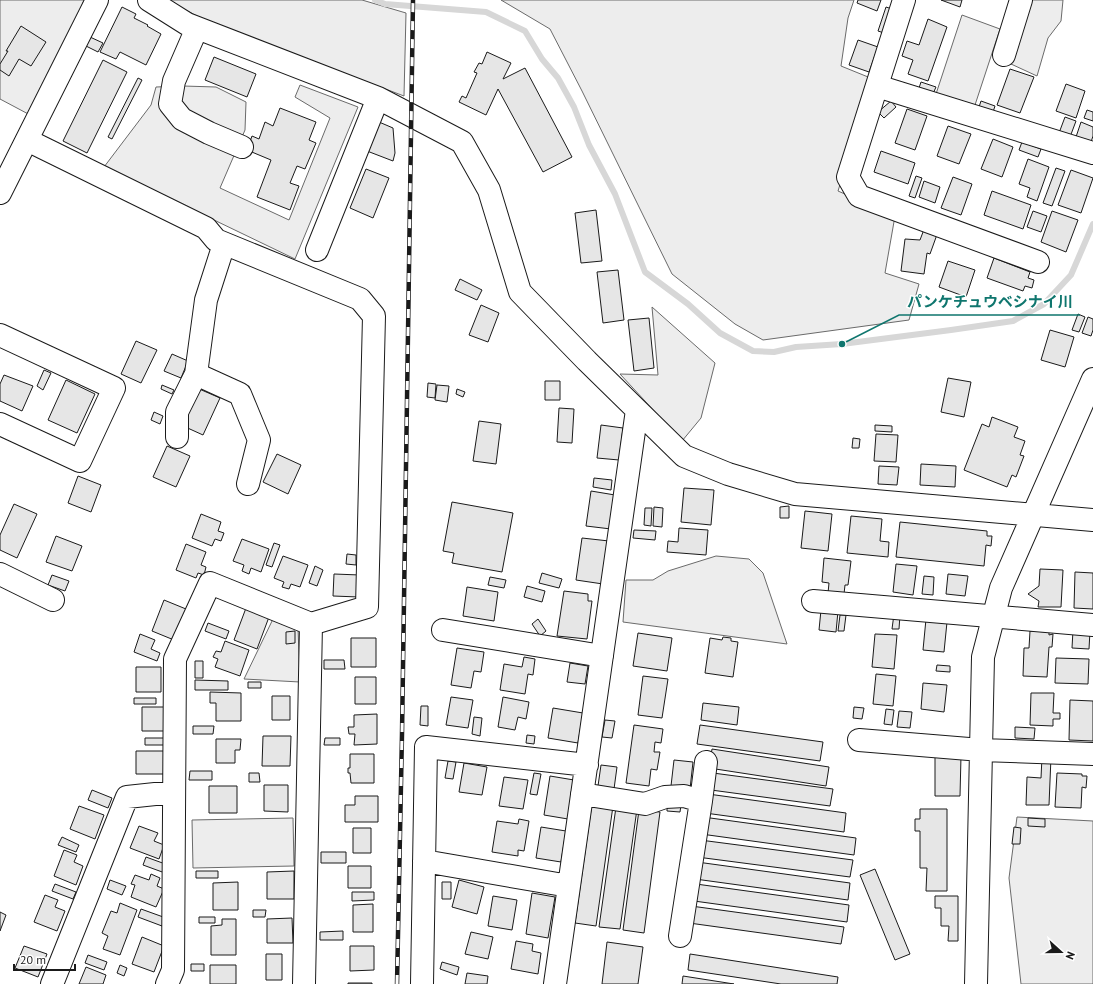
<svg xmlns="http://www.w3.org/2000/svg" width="1093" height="984" font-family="'PT Sans','Noto Sans JP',sans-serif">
  <rect width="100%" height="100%" fill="#fff"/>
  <path fill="#ededed" stroke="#6a6a6a" d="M0 0H84L64 53 32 116 0 99Z
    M167 0H362L406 13 404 96 208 22Z
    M501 0H854L848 18 841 66 873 79 838 191 895 216 885 273 919 284 909 320 763 340 735 324 672 274 582 91 550 29Z
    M1031 0H1063L1061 21 1048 38 1037 76 1011 64Z
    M962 15 1000 29 974 108 935 97Z
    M300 85 358 107 295 259 104 167 151 105 156 87 183 86 216 87 246 102 245 130 220 188 289 220 330 118 295 97Z
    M652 307 715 363 701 418 682 441 620 374 658 375Z
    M716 556 749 559 763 573 787 644 623 622 626 580H653L668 571Z
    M273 619 298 628 300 682 244 679Z
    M1017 817 1093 821V984H1021L1009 878Z
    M293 818 294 866 193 868 192 820Z"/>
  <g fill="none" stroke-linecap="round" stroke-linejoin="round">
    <path stroke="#d7d7d7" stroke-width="6" d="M375 0 385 4 486 12 525 31 542 59 558 78 574 107 589 145 615 194 645 272 688 304 720 333 753 351 774 352 796 347 842 344 951 330 1013 321 1044 304 1071 275 1093 224"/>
  </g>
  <path fill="#e6e6e6" stroke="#1a1a1a" d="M858 0H881L877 11 857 3Z
    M941 0H962L960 7Z
    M122 7 136 14 134 18 148 25 147 26 161 34 146 65 120 52 116 59 100 52Z
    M886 7 895 10 887 34 878 31Z
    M928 19 947 27 928 81 908 74 913 60 902 56 907 41 919 45Z
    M21 26 46 42 31 66 19 59 9 76 0 70V64L8 51H6Z
    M90 37 103 43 98 52 86 46Z
    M858 40 878 47 869 72 849 65Z
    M487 52 511 63 503 79 525 68 572 157 543 172 498 89 486 115 459 102 462 96 466 98 477 73 474 72 479 63 482 64Z
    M214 57 256 74 247 97 205 80Z
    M103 60 127 72 87 153 63 141Z
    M1010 69 1034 77 1020 113 997 105Z
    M138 78 142 80 112 139 108 137Z
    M921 82 936 87 932 96 918 91Z
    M1066 84 1085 91 1076 118 1056 111Z
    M891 101 896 107 884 118 878 112Z
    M981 101 995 106 992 115 978 110Z
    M280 108 316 122 309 140 316 143 305 169 297 166 290 183 299 186 290 210 257 197 271 160 247 150 252 136 259 139 265 122 273 126Z
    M907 109 927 116 915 150 895 143Z
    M1087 110 1093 112V121L1084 118Z
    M1065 117 1076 121 1070 137 1059 133Z
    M379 122 393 128 395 153 393 161 367 151Z
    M1081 122 1093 127V136L1090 145 1075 140Z
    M948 126 971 134 959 164 937 156Z
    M993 139 1013 147 1002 177 981 169Z
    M1022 142 1041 149 1038 157 1019 150Z
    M881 151 915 163 908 184 874 172Z
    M1028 159 1049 167 1037 201 1027 197 1030 188 1019 184Z
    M1056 168 1065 171 1052 206 1043 203Z
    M366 169 389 178 373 218 350 208Z
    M1071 170 1093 178 1081 213 1058 205Z
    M916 176 922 178 915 198 909 196Z
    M953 177 972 184 961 215 941 208Z
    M924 181 940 187 935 203 919 197Z
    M992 191 1031 205 1023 229 984 215Z
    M596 210 602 261 581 263 575 213Z
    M1033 211 1047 216 1041 232 1027 227Z
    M1052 211 1078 220 1066 252 1041 242Z
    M926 224 939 229 930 254 927 253 924 274 901 271 905 239 920 240Z
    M994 258 1030 272 1028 278 1034 280 1032 288 1025 286 1023 291 987 278Z
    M948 261 975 270 966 297 939 287Z
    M618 270 624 320 603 323 597 272Z
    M460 279 482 290 477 300 455 290Z
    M481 305 499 313 488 342 469 335Z
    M1078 314 1085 317 1079 332 1072 330Z
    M1088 317 1093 319V330L1091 336 1082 333Z
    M649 318 654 368 634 371 628 320Z
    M1050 330 1074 337 1065 367 1041 360Z
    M136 341 157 350 141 383 121 374Z
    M172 354 188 361 181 378 164 371Z
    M44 370 51 373 43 390 37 386Z
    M4 375 33 386 22 411 0 401V384Z
    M948 378 971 382 964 417 941 412Z
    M66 380 95 394 77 433 48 420Z
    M545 381H560V400H545Z
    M428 383 436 384 435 398 427 397Z
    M162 385 174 390 172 394 161 389Z
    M437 385 449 386 447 402 435 400Z
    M197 388 220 398 203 435 181 425Z
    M457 389 465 392 463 397 456 394Z
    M559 408 574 409 572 443 557 442Z
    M154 412 163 416 160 424 151 420Z
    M992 417 1018 427 1014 437 1025 441 1020 455 1024 456 1016 477 1012 475 1007 487 964 470 982 424 989 427Z
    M479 421 501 424 496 464 473 461Z
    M601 425 623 428 619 460 597 458Z
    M875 425 892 426V432L875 431Z
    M876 434 898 435 896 462 874 461Z
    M853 438 860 439 859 448H852Z
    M167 446 190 456 176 487 153 477Z
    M277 454 301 465 288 494 263 482Z
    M921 464 956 466 955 487 920 485Z
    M879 466 899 467 897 485 878 484Z
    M78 476 101 485 91 512 68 503Z
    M594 478 612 480 611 490 593 487Z
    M684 488 714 490 711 525 681 522Z
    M591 491 615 495 611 529 586 526Z
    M452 502 513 513 502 572 452 563 454 553 443 551Z
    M14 504 37 514 17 558 0 550V535Z
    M789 506V518H780V507Z
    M654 507 663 508 662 527 653 526Z
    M645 508H652L651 526 644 525Z
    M805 511 832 514 828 551 801 548Z
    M201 514 221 522 218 531 224 533 221 541 215 539 212 546 192 538Z
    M851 516 882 519 880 541 889 542 888 557 847 553Z
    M900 522 987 531V536H992L991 546 986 545 984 566 896 557Z
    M679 528 708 530 706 555 667 552 668 541 678 542Z
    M634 530 656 531 655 540 633 538Z
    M56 536 82 546 72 571 46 562Z
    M582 538 609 541 603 584 576 580Z
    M242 539 269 549 261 572 251 568 249 574 242 571 244 565 233 561Z
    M274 543 280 545 272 567 266 565Z
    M186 544 206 552 201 565 206 567 204 575 198 573 196 578 176 570Z
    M347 554 356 555V565L346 564Z
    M283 556 308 565 300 587 291 584 289 589 282 587 284 582 274 578Z
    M824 558 851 561 848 585H845L844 594 828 593 829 583 822 582Z
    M896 564 917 566 913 595 893 592Z
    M315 566 323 570 317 586 309 583Z
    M1040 569 1063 570 1061 607H1038L1039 601 1028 594 1039 586Z
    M1075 572 1093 573V609L1074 608Z
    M542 573 562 579 559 588 539 583Z
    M334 574 360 575 359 597 333 596Z
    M948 574 968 576 965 596 946 594Z
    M52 575 69 581 65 591 48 585Z
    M924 576 934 577 933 595 922 594Z
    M490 577 506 580 504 588 488 585Z
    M527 586 545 591 542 602 524 597Z
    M467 587 498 592 494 621 463 616Z
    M564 591 588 594V601H592L587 639 557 636Z
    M164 600 186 609 174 640 152 631Z
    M246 608 269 617 257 649 234 640Z
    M821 610 838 611 836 632 819 630Z
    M894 614 900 615 899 629H892Z
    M840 615H846L844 631H838Z
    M538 619 546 631 540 636 532 624Z
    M926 619 947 622 944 652 923 650Z
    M208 623 229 631 226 639 205 631Z
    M1073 630 1090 631 1089 649 1072 648Z
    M295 631V643L286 644V632Z
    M1030 631 1049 632V635L1053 634 1052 647H1049L1047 677 1023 676 1024 648H1029Z
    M638 633 672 638 667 671 633 666Z
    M140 634 155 640 151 649 160 653 157 661 134 652Z
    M875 634 897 635 894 669 872 667Z
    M723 637 731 638V641L738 642 733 677 705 673 710 638 722 640Z
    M351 638H376V667H351Z
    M225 641 249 650 240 676 215 667 218 659 213 657 216 651 221 652Z
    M457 648 484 652 481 672 474 671 471 688 451 685Z
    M524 657 535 659 533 675 528 674 525 694 500 690 504 664 522 667Z
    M1056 658 1089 659 1088 684 1055 683Z
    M324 660H344L345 669H324Z
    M195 661H203V678H195Z
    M570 663 588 666 585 684 567 682Z
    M937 665 950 666V672L936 671Z
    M136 667H161V692H136Z
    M876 674 896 676 893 706 873 704Z
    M643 676 668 679 662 718 638 715Z
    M355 677H376V704H355Z
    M195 680 228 681V690H195Z
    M248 682H261V688H248Z
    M923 683 947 685 944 712 921 709Z
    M210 692 241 693V721H216V703H210Z
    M1031 693H1054L1053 713H1060V719H1053V726L1030 725Z
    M272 696H290V720H272Z
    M451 697 473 700 468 728 446 725Z
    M503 697 529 702 526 719 518 717 515 730 498 727Z
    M134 698H156V704H134Z
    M1070 700 1093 701V741L1069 740Z
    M703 703 739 707 737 725 701 720Z
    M421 706H428V726L420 725Z
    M142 707H164V731H142Z
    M854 707 864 708 862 719 853 718Z
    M553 708 583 713 578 743 548 738Z
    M886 709 894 710 892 725 884 724Z
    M899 711 912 712 910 728 897 727Z
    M377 714V744L354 745 355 734H349L348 727H354V715Z
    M474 717 482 718 480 736 472 734Z
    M605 720 615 721 612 738 602 737Z
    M634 725 663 729 661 743 655 742 654 752H660L657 770 651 769 649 786 626 783Z
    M700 725 823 742 820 761 697 744Z
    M193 726H214L213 734H193Z
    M1015 727 1035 728 1034 739 1015 738Z
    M527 735 535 736 534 744 526 743Z
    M263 736H291L290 766H262Z
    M145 738H168V745H145Z
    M325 738H340V745H324Z
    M216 739H241L240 750H235V763H216Z
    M712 749 829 767 826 786 709 768Z
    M136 751H164V774H136Z
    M350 754H374V783H351L350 773H348V768H350Z
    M935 756H961L960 796H935Z
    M1042 757H1051L1049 805H1026L1027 777 1041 778Z
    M674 760 693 762 690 789 671 786Z
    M448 761 456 762 453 779 445 778Z
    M464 763 487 767 482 795 459 792Z
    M601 765 617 767 614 789 598 786Z
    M190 771H212V780H189Z
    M249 773H259L260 782H249Z
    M534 773 541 774 537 795 530 794Z
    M713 773 833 789 830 806 711 790Z
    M1057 773 1082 774V776H1087L1086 788 1082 787 1081 808 1055 807Z
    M550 776 574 780 568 819 544 815Z
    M504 777 528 780 523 809 499 806Z
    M264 785H288V812L264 811Z
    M209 786H237V813H209Z
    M92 790 112 798 108 808 88 800Z
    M708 794 846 813 844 832 705 813Z
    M355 796H378V822H345V805H355Z
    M592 803 613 806 596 926 575 923Z
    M667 804 681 805 680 812 667 811Z
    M79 806 104 815 95 839 70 829Z
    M616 807 637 809 620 929 599 927Z
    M920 809H947V891H926L927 868H920V831H915V819H920Z
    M639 810 660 812 644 933 623 930Z
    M703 817 856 838 854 855 701 834Z
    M1028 818 1045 819V827L1028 826Z
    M519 819 529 821 524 851 518 850V856L492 852 497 821 518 824Z
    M139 826 158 833 154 841 164 845 159 859 130 848Z
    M541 827 566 831 561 862 536 858Z
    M1014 827 1021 828 1020 844H1012Z
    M353 828H371V853H353Z
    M62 837 79 845 76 852 58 845Z
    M700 840 853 860 850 877 697 857Z
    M64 850 77 855 74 862 83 866 76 885 54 876Z
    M321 852H346V863H321Z
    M146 857 168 865 165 873 143 865Z
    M697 862 850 883 848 900 695 879Z
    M348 866H371V888H348Z
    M875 869 910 954 895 960 860 875Z
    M196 871H218V878H196Z
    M294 871V899H267V872Z
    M151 874 160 878 157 886 164 889 156 907 131 897 135 885 131 884 135 875 149 880Z
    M110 880 126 886 122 895 107 889Z
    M459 880 484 887 477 914 452 907Z
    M238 882V910H213V883Z
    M442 882H451V899H442Z
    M55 884 76 892 73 899 52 891Z
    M696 884 849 905 847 922 694 901Z
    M352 892H374V900L352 901Z
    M532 893 555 897 548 938 526 934Z
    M45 895 58 900 55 907 65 911 57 931 34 922Z
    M493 896 517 900 512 930 488 926Z
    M935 896H958V941H948L949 926H941V908H935Z
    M120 903 137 910 120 955 103 949 108 936 102 933 111 911 117 913Z
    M373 904V932H353V905Z
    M691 906 844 927 841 944 689 923Z
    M141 909 166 918 162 926 138 917Z
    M253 910H266L265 917H253Z
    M0 912 6 915 0 931Z
    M199 917H215V923H199Z
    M292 918 293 943H267V919Z
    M222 919H236V955H211V926L222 925Z
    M343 931V940H320V932Z
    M471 932 493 937 488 959 465 954Z
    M142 937 164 946 154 972 132 964Z
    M516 941 533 944 532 951 541 953 538 974 511 969Z
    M607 942 643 947 638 984H602Z
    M24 946 47 954 38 977 15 968Z
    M350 946H374V970L350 971Z
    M266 954H282V980H266Z
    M690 954 838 977 837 984H781L688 970Z
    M88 955 107 962 104 970 85 963Z
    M442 962 459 967 457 975 440 969Z
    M191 964H204V971H191Z
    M120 965 127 968 124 976 117 973Z
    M210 965H236V984H210Z
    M86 967 106 975 103 984H79Z
    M467 973 488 976 487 984H465Z
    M683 976 734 984H682Z
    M348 983H372V984H348Z"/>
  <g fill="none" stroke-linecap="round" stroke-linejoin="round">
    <g stroke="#1a1a1a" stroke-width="24">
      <path id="minor" d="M149 0 187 24 378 98 462 142 489 190 520 292 587 361 684 456 728 474 795 494 1093 520
        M904 0 848 177 859 196 1038 262
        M197 28 174 81 170 104 182 119 209 133 242 147
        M1004 55 1021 0
        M877 86 1093 153
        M27 140 206 228 216 240 360 299 374 316 367 607 311 624 210 583 175 659 173 970 167 984
        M0 193 97 0
        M317 250 378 98
        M0 335 114 388 80 461 0 424
        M196 374 240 394 259 440 248 484
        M177 437V412L196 374 206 300 224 244
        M0 574 53 600
        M813 601 1093 625
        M443 630 602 656
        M859 740 981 750 1093 754
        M582 794 645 804 665 797 684 796 701 801 680 936
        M701 801 706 762
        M424 861 569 886
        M52 984 127 797 174 792
        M304 984 311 624
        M422 984 426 747 587 765
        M555 984 637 410
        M976 984 983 657 1001 588 1093 379"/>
    </g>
    <use href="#minor" stroke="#fff" stroke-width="22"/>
    <g stroke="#1a1a1a" stroke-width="4.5">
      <path id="rail" d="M397 984 402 734 413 0"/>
    </g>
    <use href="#rail" stroke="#fff" stroke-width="3" stroke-dasharray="9" stroke-linecap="butt"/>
  </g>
  <path fill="none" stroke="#0f766e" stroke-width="1.5" d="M842 344L899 315H1080"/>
  <circle fill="#0f766e" stroke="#fff" stroke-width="1.5" cx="842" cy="344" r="4"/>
  <g font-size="15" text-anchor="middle" font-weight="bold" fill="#0f766e" stroke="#fff" stroke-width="3" stroke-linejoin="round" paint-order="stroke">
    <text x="990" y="307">パンケチュウベシナイ川</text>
  </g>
  <g transform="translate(1061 952) rotate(111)" stroke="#ffffff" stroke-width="3" paint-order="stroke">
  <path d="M0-3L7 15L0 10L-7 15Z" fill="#1a1a1a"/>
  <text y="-6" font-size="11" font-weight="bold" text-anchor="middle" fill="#1a1a1a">N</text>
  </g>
  <path d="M14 964v6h61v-6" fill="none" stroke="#1a1a1a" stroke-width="2"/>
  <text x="20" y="964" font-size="12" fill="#1a1a1a" stroke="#ffffff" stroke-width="3" paint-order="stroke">20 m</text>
</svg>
